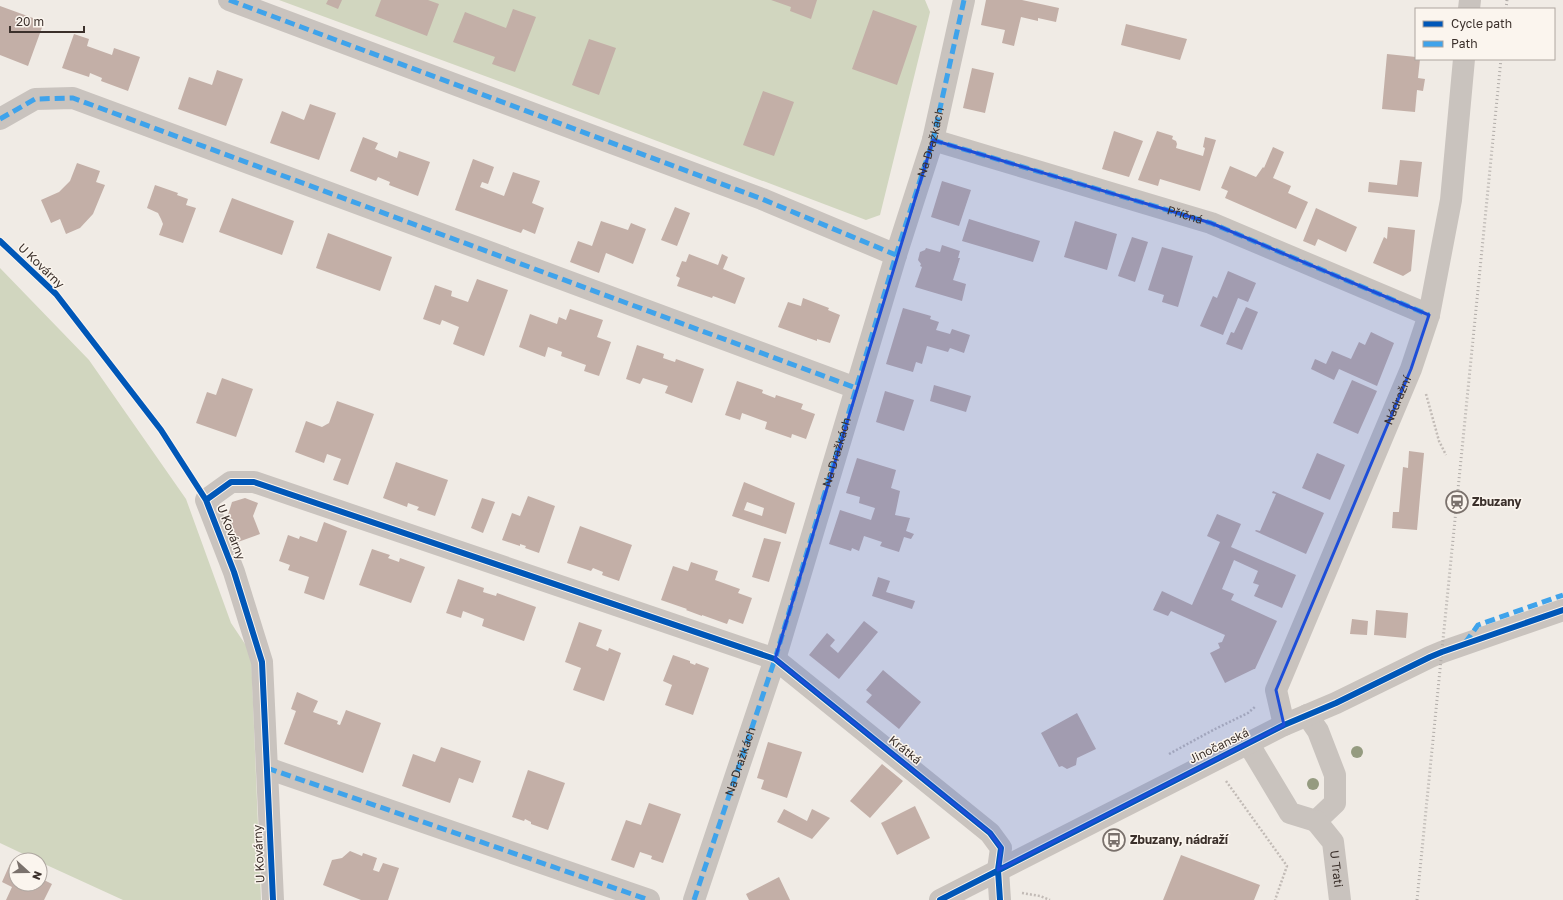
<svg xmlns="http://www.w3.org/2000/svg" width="1563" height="900" font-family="'Golos Text',sans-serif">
  <rect width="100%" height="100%" fill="#f0ebe5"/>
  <path fill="#d1d6bf" d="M279 0H925L930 12 880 215 866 220 520 89Z
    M0 268 89 360 186 499 231 623 251 653 261 900H123L40 862V860H36L0 843Z"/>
  <path fill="#c3afa7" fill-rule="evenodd" d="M328 0H342L338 9 326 4Z
    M381 0H428L439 4 427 36 375 16Z
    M771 0H817L811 19 790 11 791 7Z
    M986 0H1022L1059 8 1056 22 1038 18V21L1021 17 1014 46 1002 43 1005 30 981 25Z
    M0 6 44 22 28 66 0 55Z
    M513 9 536 17 515 72 492 64 495 57 453 42 465 12 506 28Z
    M873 10 917 26 897 85 852 69Z
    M1126 24 1187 39 1180 60 1121 45Z
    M74 34 89 39 87 46 112 55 114 48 140 57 128 91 101 81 102 78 90 73 89 77 62 68Z
    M589 39 616 48 599 95 572 85Z
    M1387 54 1416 57V59H1420L1418 78 1425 79 1423 91 1417 90 1415 112 1382 109Z
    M972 68 994 73 985 113 963 108Z
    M217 70 243 79 226 126 178 109 189 77 212 85Z
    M763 91 794 102 774 156 743 145Z
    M310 104 336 113 319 160 270 143 282 111 304 120Z
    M1114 131 1143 141 1129 177 1102 169Z
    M1157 131 1173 136 1172 139 1176 141 1177 144 1176 148 1203 156 1205 148 1203 147 1205 137 1216 140 1200 191 1160 179 1158 186 1138 180Z
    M363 137 378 143 375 149 397 158 399 151 430 162 418 196 389 185 390 182 378 177 376 181 350 171Z
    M1273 147 1284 152 1273 178 1291 186 1288 193 1308 202 1296 229 1225 198 1228 191 1221 188 1230 166 1256 177 1263 167 1264 168Z
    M473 159 494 167 488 184 482 182 480 187 504 196 513 172 540 181 532 203 544 208 535 234 523 229 521 233 455 210Z
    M1400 160 1422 162 1418 197 1368 192 1369 182 1397 185Z
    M77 163 100 171 96 182 105 185 93 214 80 228 66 234 60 219 51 223 41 200 59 192 70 181Z
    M942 181 971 190 959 226 931 217Z
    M155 185 178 193 177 195 188 199 186 205 196 208 183 243 159 235 163 224 161 219 158 213 147 208Z
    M232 198 294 221 282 255 219 232Z
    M675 207 690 213 677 246 661 240Z
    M1316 208 1357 227 1346 252 1318 239 1315 246 1303 241Z
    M969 219 1040 241 1033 262 962 241Z
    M601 221 628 230 631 223 646 229 633 264 606 253 599 273 570 262 578 241 592 246Z
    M1075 221 1117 234 1107 270 1064 257Z
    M1388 227 1415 230 1411 271 1403 276 1373 263 1384 237 1387 239Z
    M328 233 392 257 380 291 316 268Z
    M1132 237 1148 242 1135 282 1118 276Z
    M942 245 960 251 958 258H960L953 280 966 284 962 301 915 287 922 267 920 266 921 264 918 260 920 252 925 250 926 248 940 252Z
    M1162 247 1193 256 1178 307 1162 302 1164 295 1148 290Z
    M689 254 718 265 722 254 728 257 723 269 745 278 735 304 713 296 712 298 677 286 680 278 676 276 682 261 686 262Z
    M1228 271 1256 283 1248 302 1238 298 1223 335 1200 326 1213 296 1217 298Z
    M477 279 508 290 484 356 453 344 459 327 442 320 440 325 423 319 435 285 452 291 451 296 468 302Z
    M803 298 829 308 828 310 840 315 830 343 817 339V341L778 327 788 302 801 306Z
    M1246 307 1258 312 1242 350 1226 344 1231 332 1234 333Z
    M903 308 931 316 930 319 939 322 936 330 950 334 952 329 970 335 964 353 950 348 948 352 927 346 922 364 916 362 913 372 886 364Z
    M570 309 603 320 597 337 611 342 599 376 584 371 586 365 561 356 562 352 548 347 545 357 519 347 530 314 557 324 559 317 566 320Z
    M1371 332 1394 343 1377 386 1339 369 1334 380 1311 369 1315 359 1326 364 1332 351 1351 359 1359 342 1365 345Z
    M637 345 664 354 663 358 675 362 676 359 704 369 692 403 665 393 668 386 643 378 640 384 626 379Z
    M222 378 253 389 236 437 196 423 207 392 216 395Z
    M1352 380 1377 391 1358 434 1333 423Z
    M737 381 763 390 762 393 775 398 776 395 803 404 801 409 815 414 806 439 792 434 791 438 765 429 767 422 742 413 740 420 725 415Z
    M934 385 971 396 966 412 930 401Z
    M885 391 914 400 904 431 876 422Z
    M337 401 374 414 348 485 333 480 341 459 327 454 324 463 295 452 306 421 322 427 329 423Z
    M1409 451 1424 453 1417 530 1392 528 1393 512H1399L1403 467 1408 468Z
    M1317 453 1345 465 1330 500 1302 488Z
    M857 458 896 470 891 488 900 491 895 515 910 518 906 531 914 534 911 539 904 537 899 552 880 546 882 542 864 536 859 551 852 548 851 551 829 544 840 510 871 520 875 508 859 503 860 497 846 493Z
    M396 462 448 480 435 516 417 510 419 507 408 503 407 507 383 498Z
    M744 482 795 503 786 534 732 516ZM747 502 764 508 762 516 744 510Z
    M1273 491 1324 513 1306 554 1255 531 1256 530 1260 531 1276 494 1272 493Z
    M528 496 555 506 539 553 525 548 526 546 520 544V546L502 540 512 513 520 516Z
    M245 498 258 503 253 516 260 534 238 542 228 515 232 502Z
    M482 498 495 502 483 533 471 528Z
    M1217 514 1241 524 1231 547 1296 575 1282 608 1254 596 1259 585 1253 583 1258 571 1234 560 1222 589 1234 594 1231 600 1277 621 1255 669H1254L1225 683 1210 653 1220 648 1218 643 1222 642 1225 635 1171 611 1168 616 1153 610 1162 591 1192 605 1220 542 1207 536Z
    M324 522 347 531 324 600 304 593 309 577 288 570 290 565 279 561 288 535 299 539 300 536 317 542Z
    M580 526 632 545 619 581 602 575 603 572 593 568 591 571 567 563Z
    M764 538 781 542 769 582 752 577Z
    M372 549 390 555 388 558 399 562 400 558 425 567 411 603 359 585Z
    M691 562 718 571 715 580 740 589 738 593 752 598 743 624 729 619 727 624 702 615V616L686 610 687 609 661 600 673 566 688 571Z
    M878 577 890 581 886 592 915 601 912 609 872 596Z
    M458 579 484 588 483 592 496 596 497 593 536 607 524 641 482 626 484 619 463 611 461 618 446 613Z
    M1376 610 1408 613 1406 638 1374 635Z
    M1352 619 1368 621 1367 635 1350 634Z
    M864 621 878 632 839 679 809 655 827 633 835 640 830 646 838 653Z
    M579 622 602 630 596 646 608 651 609 648 621 653 604 701 573 690 581 668 565 662Z
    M673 655 690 661V663L695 665 696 663 709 668 693 715 665 705 672 685 663 681Z
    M883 670 921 702 899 729 866 702 872 695 866 690Z
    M297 692 318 701 313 712 338 721 337 724 340 725 346 710 381 723 363 773 284 744 296 711 291 709Z
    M1077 713 1096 749 1077 758 1076 765 1067 769 1062 766 1059 767 1041 733Z
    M768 742 802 752 787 798 761 789 764 780 757 778Z
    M441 747 481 761 473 783 459 778 450 803 402 786 413 754 435 762Z
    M882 764 903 781 870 818 850 801Z
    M528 770 565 783 548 830 531 824V822L525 819 524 821 512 817Z
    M649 803 681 814 663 863 651 859 652 856 640 852 634 868 611 860 626 820 641 825Z
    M915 806 930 838 897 855 881 823Z
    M784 809 807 821 812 809 830 818 812 839 777 822Z
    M350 851 362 856 363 853 377 858 373 870 379 872 383 863 399 868 388 900H361L323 885 332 860 342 858Z
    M1181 855 1260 885 1254 900H1163Z
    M10 864 16 867V884H40V878L52 884 44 900H6L12 887 2 882Z
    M779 877 790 900H749L746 894Z"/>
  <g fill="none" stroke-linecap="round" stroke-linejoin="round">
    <path stroke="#c2bbb6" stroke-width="2.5" stroke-dasharray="2 2" stroke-linecap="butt" d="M1426 394 1439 441 1446 455
      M1169 754 1215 729 1248 713 1256 706
      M1226 781 1287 866 1275 900
      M1022 893 1040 896 1050 900"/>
    <g stroke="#c9c3be" stroke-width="22">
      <path d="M229 0 762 199 896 255"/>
      <path d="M1469 9 1470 0"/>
      <path d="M0 119 35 99 73 98 856 388"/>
      <path id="s1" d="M933 140 1211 223 1429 315"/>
      <path id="s2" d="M1284 725 1276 690 1411 369 1429 315 1451 200 1464 59"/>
      <path d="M1247 744 1254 753 1290 813 1316 821 1335 803V775L1318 731 1307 715"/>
      <path d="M267 768 649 900"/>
      <path id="s3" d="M1316 821 1333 842 1340 900"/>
      <path d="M273 900 262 662 234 572 206 500 231 482H254L775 659 990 833 1001 848 998 870 1000 900"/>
      <path d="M694 900 775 659 896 255 933 140 964 0"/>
      <path d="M940 900 1284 725 1336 703 1430 657 1442 652 1563 610"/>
    </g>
    <path stroke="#b1aca8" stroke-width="3" stroke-dasharray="1 3" stroke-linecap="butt" d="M1506 9 1507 0
      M1417 900 1501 59"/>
    <g stroke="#3fa3eb" stroke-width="5" stroke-dasharray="10 5" stroke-linecap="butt">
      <path d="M229 0 762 199 896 255"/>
      <path d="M0 119 35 99 73 98 856 388"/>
      <path d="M933 140 1211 223 1429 315"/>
      <path d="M1465 643 1478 625 1563 595"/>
      <path d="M267 768 649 900"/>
      <path id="s4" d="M694 900 775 659 896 255 933 140 964 0"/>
    </g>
    <g stroke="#fbf5ee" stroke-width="8">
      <path id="cycleway" d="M0 241 56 294 161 430 206 500 234 572 262 662 273 900
        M206 500 231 482H254L775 659 990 833 1001 848 998 870 1000 900
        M940 900 1284 725 1336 703 1430 657 1442 652 1563 610"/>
    </g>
    <use href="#cycleway" stroke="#0057b8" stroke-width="6"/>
  </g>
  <g fill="#959b80">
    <circle cx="1357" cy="752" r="6"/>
    <circle cx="1313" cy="784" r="6"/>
  </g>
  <path fill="#1d4ed8" fill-opacity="0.2" stroke="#1d4ed8" stroke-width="3" stroke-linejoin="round" d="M933 140 1211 223 1429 315 1411 369 1276 690 1284 725 998 870 1001 848 990 833 775 659Z"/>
  <defs>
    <g id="station-ring" transform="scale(1.15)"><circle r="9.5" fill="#fbf5ee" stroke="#7a716c" stroke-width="1.5"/><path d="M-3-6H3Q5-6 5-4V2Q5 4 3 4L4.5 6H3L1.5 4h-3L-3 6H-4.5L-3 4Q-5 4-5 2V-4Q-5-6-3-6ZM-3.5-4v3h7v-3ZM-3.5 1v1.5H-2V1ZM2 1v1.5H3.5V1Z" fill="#7a716c"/></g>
    <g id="bus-ring" transform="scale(1.15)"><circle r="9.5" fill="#fbf5ee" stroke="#7a716c" stroke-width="1.5"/><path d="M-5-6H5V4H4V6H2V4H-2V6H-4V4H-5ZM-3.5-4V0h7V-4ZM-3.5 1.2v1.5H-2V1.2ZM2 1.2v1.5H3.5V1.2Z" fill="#7a716c"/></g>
  </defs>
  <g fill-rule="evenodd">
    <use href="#station-ring" x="1457" y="502"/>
    <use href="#bus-ring" x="1114" y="840"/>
  </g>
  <g text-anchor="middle" stroke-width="3" stroke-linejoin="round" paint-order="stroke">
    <g font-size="12" fill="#3b302b" stroke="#fbf5ee">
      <text dy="4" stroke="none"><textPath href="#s4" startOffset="794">Na Dražkách</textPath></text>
      <text dy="4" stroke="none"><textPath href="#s1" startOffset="263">Příčná</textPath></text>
      <text transform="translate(41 266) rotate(44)" y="4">U Kovárny</text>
      <text dy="4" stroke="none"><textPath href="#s2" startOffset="350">Nádražní</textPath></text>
      <text dy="4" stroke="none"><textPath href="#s4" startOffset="470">Na Dražkách</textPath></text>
      <text transform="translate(231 532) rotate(69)" y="4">U Kovárny</text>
      <text transform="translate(1219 746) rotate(-26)" y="4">Jinočanská</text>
      <text transform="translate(905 750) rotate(39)" y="4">Krátká</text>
      <text dy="4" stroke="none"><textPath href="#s4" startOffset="146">Na Dražkách</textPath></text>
      <text transform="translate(259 854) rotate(-93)" y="4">U Kovárny</text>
      <text dy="4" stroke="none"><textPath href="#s3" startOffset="54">U Trati</textPath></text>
    </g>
    <g font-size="12" font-weight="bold" fill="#3b302b" stroke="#fbf5ee" text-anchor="start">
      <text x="1472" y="506">Zbuzany</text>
      <text x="1130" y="844">Zbuzany, nádraží</text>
    </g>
  </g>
  <rect x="1415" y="8" width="140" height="52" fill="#fbf5ee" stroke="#aea6a0"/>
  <rect x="1423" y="21" width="20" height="6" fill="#0057b8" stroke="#aea6a0"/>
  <text x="1451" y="28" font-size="12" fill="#3b302b">Cycle path</text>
  <rect x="1423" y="41" width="20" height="6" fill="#3fa3eb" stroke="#aea6a0"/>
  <text x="1451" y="48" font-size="12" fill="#3b302b">Path</text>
  <g transform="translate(28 872) rotate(111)"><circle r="19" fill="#fbf5ee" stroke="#aea6a0"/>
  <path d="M0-3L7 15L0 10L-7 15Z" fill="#7a716c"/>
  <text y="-6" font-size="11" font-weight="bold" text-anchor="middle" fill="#3b302b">N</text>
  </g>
  <path d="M10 26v6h74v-6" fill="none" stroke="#3b302b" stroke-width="2"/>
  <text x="16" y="26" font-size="12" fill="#3b302b" stroke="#fbf5ee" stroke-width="3" paint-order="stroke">20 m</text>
</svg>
